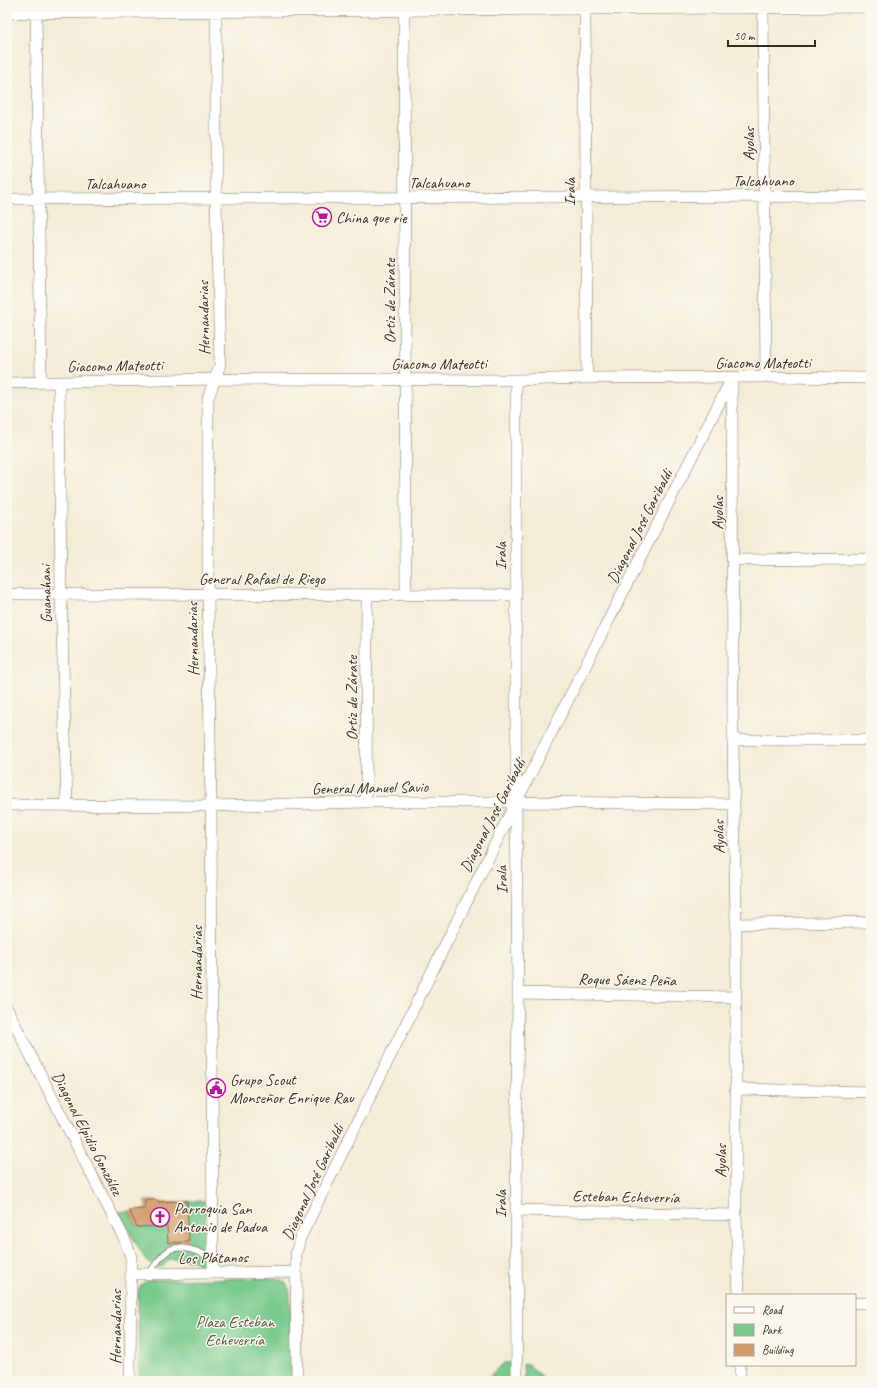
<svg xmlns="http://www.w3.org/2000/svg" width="878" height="1388" font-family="Caveat,sans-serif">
  <rect width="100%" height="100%" fill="#fbf7ec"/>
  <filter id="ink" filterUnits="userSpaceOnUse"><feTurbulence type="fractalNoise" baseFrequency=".025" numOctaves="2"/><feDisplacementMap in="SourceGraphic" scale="8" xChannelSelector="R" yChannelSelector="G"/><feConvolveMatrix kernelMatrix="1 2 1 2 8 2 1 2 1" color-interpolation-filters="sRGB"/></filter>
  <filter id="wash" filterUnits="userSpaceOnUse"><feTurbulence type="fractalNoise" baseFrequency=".012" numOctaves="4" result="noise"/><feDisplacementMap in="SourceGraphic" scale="16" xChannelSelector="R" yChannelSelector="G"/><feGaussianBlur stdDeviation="0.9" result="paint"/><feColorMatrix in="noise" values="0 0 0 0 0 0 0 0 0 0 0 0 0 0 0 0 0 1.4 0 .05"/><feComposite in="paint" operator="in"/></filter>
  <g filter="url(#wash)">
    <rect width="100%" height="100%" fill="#f3edd8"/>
    <path fill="#78ca8d" stroke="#5a7a56" d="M187 1201H205L206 1252 204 1261 200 1265 192 1260 170 1259 167 1261 163 1267H156L147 1262 118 1212 129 1211 137 1227 150 1226 167 1223 168 1243 188 1242Z
      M276 1278 286 1282 290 1292 292 1381H139L138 1291 142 1284 149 1280Z
      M504 1363H510V1381H484Z
      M523 1364H528L546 1381H524Z"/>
    <g id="blocks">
      <path fill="#d39c6d" d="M145 1200H158V1202L187 1201 189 1242 168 1243 167 1226 137 1227 129 1210 145 1209Z"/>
    </g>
  </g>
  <g filter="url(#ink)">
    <use href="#blocks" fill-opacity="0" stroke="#7b6e5f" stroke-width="1"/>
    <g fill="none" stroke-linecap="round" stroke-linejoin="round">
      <g stroke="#7b6e5f" stroke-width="7">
        <path id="service" d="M149 1273C155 1266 160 1256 168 1251 179 1243 203 1252 213 1260"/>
      </g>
      <g stroke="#7b6e5f" stroke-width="12">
        <path id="minor" d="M36 7 41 382
          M404 7 406 595
          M585 7 587 378
          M763 7 766 377
          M7 13 871 7
          M7 199 871 196
          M516 380V802L518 993 516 1210 517 1381
          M732 381 733 740 736 924V1215L739 1295
          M7 383 215 379 516 380 587 378 766 377 871 378
          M59 383 61 594 67 805
          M734 560 871 559
          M7 594 516 595
          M733 740H871
          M366 802 367 595
          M7 805 211 806 366 802H516L734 804
          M736 924 871 922
          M518 993 735 997
          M7 1009 126 1242 131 1257 130 1381
          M735 1089 871 1092
          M516 1210 736 1215
          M213 1273 211 806 208 594V398L220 365 216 199V7
          M131 1274 296 1272
          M855 1303H871
          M740 1365V1381
          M297 1381 296 1254 300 1238 516 802 732 378"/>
      </g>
      <use href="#service" stroke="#fff" stroke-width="5.5"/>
      <use href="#minor" stroke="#fff" stroke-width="11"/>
    </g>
  </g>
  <defs>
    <g id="supermarket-ring" transform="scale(1)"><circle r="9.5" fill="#fbf7ec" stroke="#b5179e" stroke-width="1.5"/><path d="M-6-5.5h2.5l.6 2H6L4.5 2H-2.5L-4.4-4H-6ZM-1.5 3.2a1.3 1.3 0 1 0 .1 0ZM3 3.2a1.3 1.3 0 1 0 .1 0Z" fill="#b5179e"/></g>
    <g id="civic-ring" transform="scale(1)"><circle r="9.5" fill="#fbf7ec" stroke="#b5179e" stroke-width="1.5"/><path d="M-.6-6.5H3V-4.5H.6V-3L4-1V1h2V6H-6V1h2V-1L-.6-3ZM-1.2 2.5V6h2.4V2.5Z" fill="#b5179e"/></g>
    <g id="church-ring" transform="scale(1)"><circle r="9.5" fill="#fbf7ec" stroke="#b5179e" stroke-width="1.5"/><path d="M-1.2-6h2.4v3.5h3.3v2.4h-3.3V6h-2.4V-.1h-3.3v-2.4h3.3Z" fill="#b5179e"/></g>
  </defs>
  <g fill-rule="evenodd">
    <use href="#supermarket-ring" x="322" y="217"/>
    <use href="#civic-ring" x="216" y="1088"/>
    <use href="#church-ring" x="160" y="1217"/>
  </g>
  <g text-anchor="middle" stroke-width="3" stroke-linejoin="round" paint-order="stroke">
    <g font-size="16" fill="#3b2a1e" stroke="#fbf7ec">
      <text transform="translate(748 144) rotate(-90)" y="6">Ayolas</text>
      <text x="763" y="186">Talcahuano</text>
      <text x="439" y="188">Talcahuano</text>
      <text x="115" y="189">Talcahuano</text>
      <text transform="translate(569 192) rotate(-90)" y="6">Irala</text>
      <text transform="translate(389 301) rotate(-90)" y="6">Ortiz de Zárate</text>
      <text transform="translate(203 318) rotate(-91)" y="6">Hernandarias</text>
      <text x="763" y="368">Giacomo Mateotti</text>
      <text x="439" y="369">Giacomo Mateotti</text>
      <text transform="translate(115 365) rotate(-1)" y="6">Giacomo Mateotti</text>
      <text transform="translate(717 513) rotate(-90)" y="6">Ayolas</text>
      <text transform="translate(639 526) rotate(-63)" y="6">Diagonal José Garibaldi</text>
      <text transform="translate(500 556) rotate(-90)" y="6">Irala</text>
      <text x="262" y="584">General Rafael de Riego</text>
      <text transform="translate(45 594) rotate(-91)" y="6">Guanahani</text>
      <text transform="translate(192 639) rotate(-91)" y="6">Hernandarias</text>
      <text transform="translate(351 698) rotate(-90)" y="6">Ortiz de Zárate</text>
      <text transform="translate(370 787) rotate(-1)" y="6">General Manuel Savio</text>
      <text transform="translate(492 815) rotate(-63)" y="6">Diagonal José Garibaldi</text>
      <text transform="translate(718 837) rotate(-91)" y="6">Ayolas</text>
      <text transform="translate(501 880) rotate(-91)" y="6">Irala</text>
      <text transform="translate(196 963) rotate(-90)" y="6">Hernandarias</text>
      <text transform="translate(627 979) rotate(1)" y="6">Roque Sáenz Peña</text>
      <text transform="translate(88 1133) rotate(63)" y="6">Diagonal Elpidio González</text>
      <text transform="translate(720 1161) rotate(-90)" y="6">Ayolas</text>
      <text transform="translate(312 1182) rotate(-65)" y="6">Diagonal José Garibaldi</text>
      <text transform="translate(626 1196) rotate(1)" y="6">Esteban Echeverría</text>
      <text transform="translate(500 1204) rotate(-90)" y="6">Irala</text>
      <text transform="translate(213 1257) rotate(-1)" y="6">Los Plátanos</text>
      <text transform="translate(115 1327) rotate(-90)" y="6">Hernandarias</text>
    </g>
    <g font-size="16" fill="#3b2a1e" stroke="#fbf7ec" text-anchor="start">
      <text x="336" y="223">China que rie</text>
      <text x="230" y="1085">Grupo Scout<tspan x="230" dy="18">Monseñor Enrique Rau</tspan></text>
      <text x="174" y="1214">Parroquia San<tspan x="174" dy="18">Antonio de Padua</tspan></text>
    </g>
    <g font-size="16" fill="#4d5a3f" stroke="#fbf7ec">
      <text x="235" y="1327">Plaza Esteban<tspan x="235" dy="18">Echeverría</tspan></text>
    </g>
  </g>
  <rect width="878" height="1388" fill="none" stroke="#fbf7ec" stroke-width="24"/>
  <rect x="726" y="1294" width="130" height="72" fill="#fbf7ec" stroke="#aea59a"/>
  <rect x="734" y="1307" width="20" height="6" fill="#ffffff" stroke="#aea59a"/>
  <text x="762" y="1314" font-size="12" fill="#3b2a1e">Road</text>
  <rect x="734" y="1324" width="20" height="12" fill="#78ca8d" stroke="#aea59a"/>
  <text x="762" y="1334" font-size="12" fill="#3b2a1e">Park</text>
  <rect x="734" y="1344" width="20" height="12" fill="#d39c6d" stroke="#aea59a"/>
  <text x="762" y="1354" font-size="12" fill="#3b2a1e">Building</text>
  <path d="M728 40v6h87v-6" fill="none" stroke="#3b2a1e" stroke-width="2"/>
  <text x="734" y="40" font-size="12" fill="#3b2a1e" stroke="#fbf7ec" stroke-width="3" paint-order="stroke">50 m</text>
</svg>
